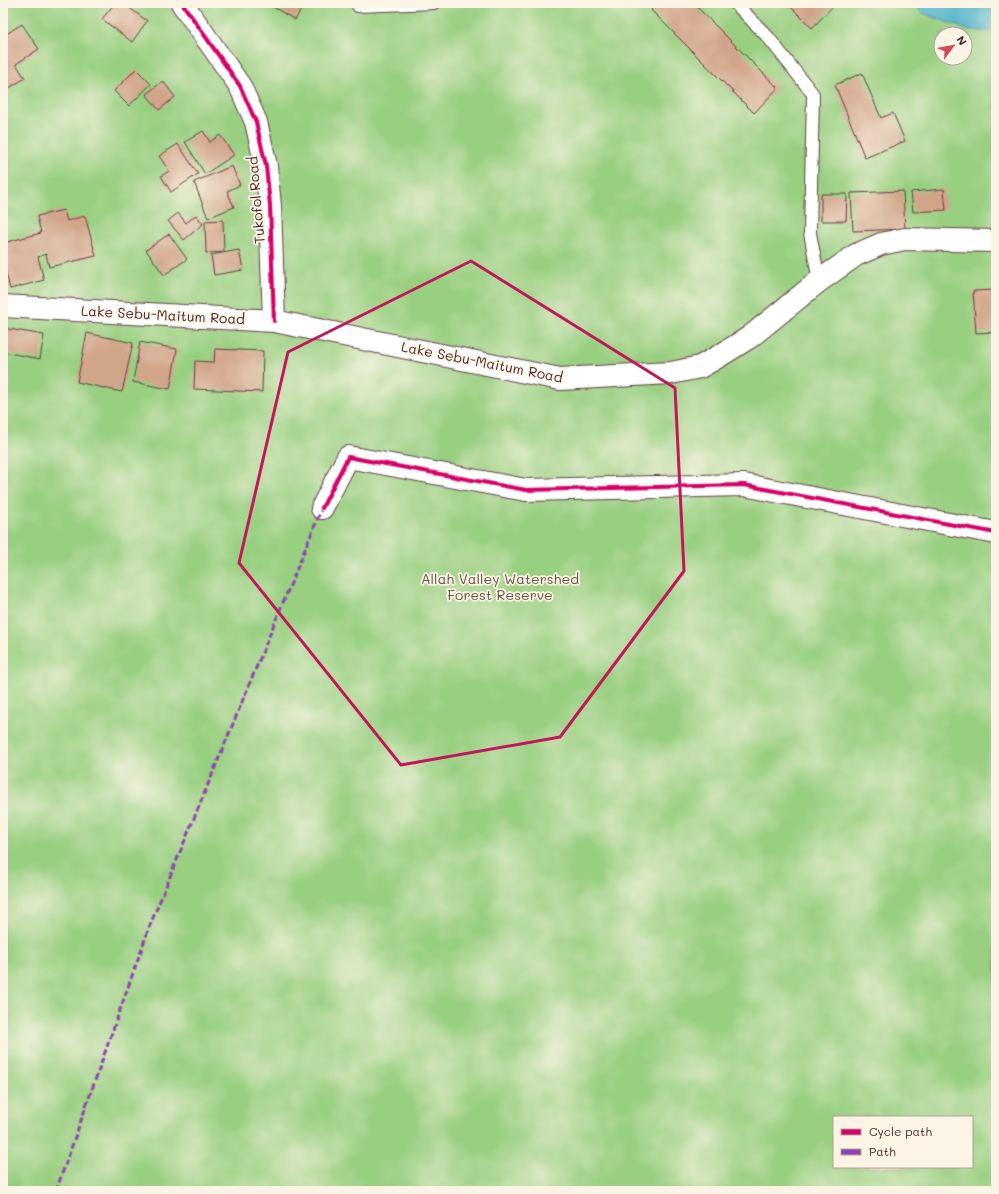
<svg xmlns="http://www.w3.org/2000/svg" width="999" height="1194" font-family="Mali,sans-serif">
  <rect width="100%" height="100%" fill="#fcf5e5"/>
  <filter id="ink" filterUnits="userSpaceOnUse"><feTurbulence type="fractalNoise" baseFrequency=".025" numOctaves="2"/><feDisplacementMap in="SourceGraphic" scale="8" xChannelSelector="R" yChannelSelector="G"/><feConvolveMatrix kernelMatrix="1 2 1 2 8 2 1 2 1" color-interpolation-filters="sRGB"/></filter>
  <filter id="wash" filterUnits="userSpaceOnUse"><feTurbulence type="fractalNoise" baseFrequency=".012" numOctaves="4" result="noise"/><feDisplacementMap in="SourceGraphic" scale="16" xChannelSelector="R" yChannelSelector="G"/><feGaussianBlur stdDeviation="0.9" result="paint"/><feColorMatrix in="noise" values="0 0 0 0 0 0 0 0 0 0 0 0 0 0 0 0 0 1.4 0 .05"/><feComposite in="paint" operator="in"/></filter>
  <g filter="url(#wash)">
    <rect width="100%" height="100%" fill="#efe2c2"/>
    <path fill="#98cf81" stroke="#717756" fill-rule="evenodd" d="M3 3H996V1191H3ZM941 34H965V58H941ZM834 1117H972V1167H834Z"/>
    <path fill="#4db3cb" stroke="#4c697b" d="M912 3H996V31H970L922 13Z"/>
    <g id="blocks">
      <path fill="#d1a58a" d="M115 3H123L147 21 132 42 102 19Z
        M271 3H305L295 20 270 5Z
        M658 3H693L778 88 754 113 651 10Z
        M787 3H836L812 28Z
        M22 24 39 49 16 64 25 78 3 92V36Z
        M136 69 151 84 129 106 114 91Z
        M862 73 881 118 893 113 905 141 865 158 835 85Z
        M163 81 175 97 159 110 146 94Z
        M203 131 210 142 220 135 234 155 205 174 185 142Z
        M178 144 198 174 171 192 161 176 169 171 159 156Z
        M232 166 240 185 227 191 234 207 208 218 194 182Z
        M944 189 946 210 913 212 911 192Z
        M903 191 905 229 853 231 851 193Z
        M821 194H847L846 221H821Z
        M64 210 67 221 85 216 96 256 49 267 46 254 38 257 44 280 10 289 3 261V243L41 233 37 216Z
        M178 213 186 223 196 215 203 224 184 240 168 221Z
        M223 220 224 252 206 253 205 221Z
        M169 234 187 259 164 275 146 250Z
        M239 250 243 270 214 275 211 255Z
        M996 290V332L976 333 973 291Z
        M3 328 44 335 40 359 3 352Z
        M87 333 133 343 122 392 77 382Z
        M140 342 177 349 170 389 133 382Z
        M215 349 263 351 262 392 194 389 195 361 214 362Z"/>
    </g>
  </g>
  <g filter="url(#ink)">
    <use href="#blocks" fill-opacity="0" stroke="#633c42" stroke-width="1"/>
    <g fill="none" stroke-linecap="round" stroke-linejoin="round">
      <g stroke="#633c42" stroke-width="14">
        <path id="service" d="M735 3 768 37 813 94 810 233 819 281
          M358 6 434 3"/>
      </g>
      <g stroke="#633c42" stroke-width="24">
        <path id="minor" d="M182 3 240 86 256 122 266 166 270 205 274 321
          M322 508 348 457 526 490 744 485 996 533"/>
      </g>
      <g stroke="#633c42" stroke-width="24">
        <path id="primary" d="M3 306 274 321 560 379 671 373 700 367 721 355 750 337 819 281 856 255 881 244 905 239 996 241"/>
      </g>
      <use href="#service" stroke="#fff" stroke-width="12"/>
      <use href="#minor" stroke="#fff" stroke-width="22"/>
      <use href="#primary" stroke="#fff" stroke-width="22"/>
      <path stroke="#8e44ad" stroke-width="3" stroke-dasharray="6 3" stroke-linecap="butt" d="M56 1191 150 925 322 508"/>
      <g stroke="#fcf5e5" stroke-width="6">
        <path id="cycleway" d="M182 3 240 86 256 122 266 166 270 205 274 321
          M322 508 348 457 526 490 744 485 996 533"/>
      </g>
      <use href="#cycleway" stroke="#d6006c" stroke-width="4"/>
    </g>
  </g>
  <path fill="none" stroke="#c2185b" stroke-width="3" stroke-linejoin="round" d="M471 261 675 388 684 571 560 737 401 765 239 563 288 352Z"/>
  <g text-anchor="middle" stroke-width="3.5" stroke-linejoin="round" paint-order="stroke">
    <g font-size="14" fill="#4a1f2b" stroke="#fcf5e5">
      <text transform="translate(256 200) rotate(-95)" y="5">Tukofol Road</text>
      <text transform="translate(163 315) rotate(3)" y="5">Lake Sebu-Maitum Road</text>
      <text transform="translate(482 362) rotate(11)" y="5">Lake Sebu-Maitum Road</text>
    </g>
    <g font-size="14" fill="#615445" stroke="#fcf5e5">
      <text x="500" y="584">Allah Valley Watershed<tspan x="500" dy="16">Forest Reserve</tspan></text>
    </g>
  </g>
  <rect width="999" height="1194" fill="none" stroke="#fcf5e5" stroke-width="16"/>
  <rect x="833" y="1116" width="140" height="52" fill="#fcf5e5" stroke="#b59f9b"/>
  <rect x="841" y="1129" width="20" height="6" fill="#d6006c" stroke="#b59f9b"/>
  <text x="869" y="1136" font-size="12" fill="#4a1f2b">Cycle path</text>
  <rect x="841" y="1149" width="20" height="6" fill="#8e44ad" stroke="#b59f9b"/>
  <text x="869" y="1156" font-size="12" fill="#4a1f2b">Path</text>
  <g transform="translate(953 46) rotate(58)"><circle r="19" fill="#fcf5e5" stroke="#b59f9b"/>
  <path d="M0-3L7 15L0 10L-7 15Z" fill="#d1495b"/>
  <text y="-6" font-size="11" font-weight="bold" text-anchor="middle" fill="#4a1f2b">N</text>
  </g>
</svg>
